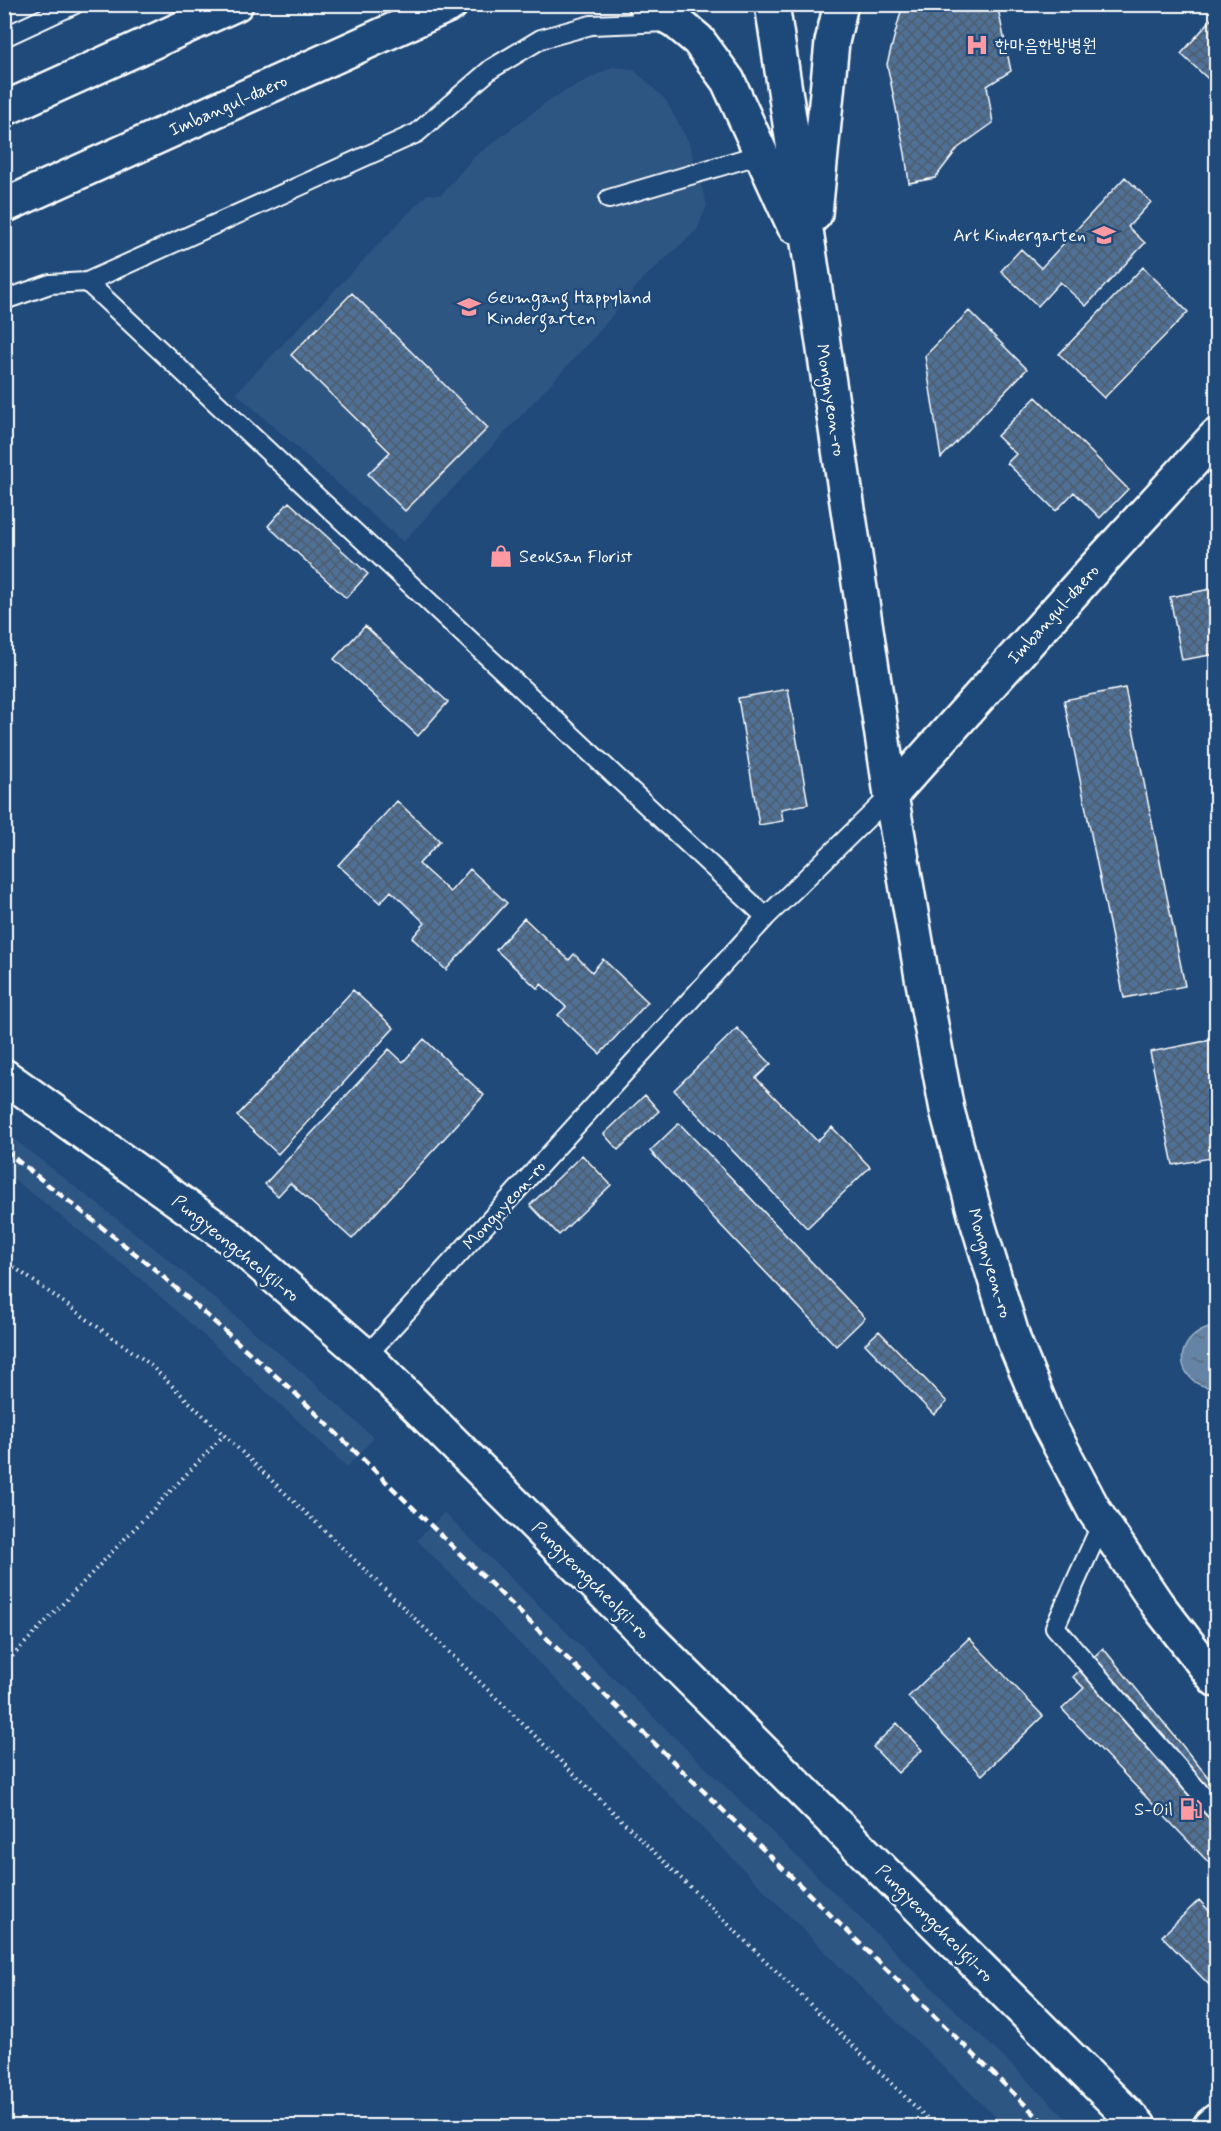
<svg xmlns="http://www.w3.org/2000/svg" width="1221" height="2131" font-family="Mynerve,'Poor Story',sans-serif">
  <defs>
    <pattern id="water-ripples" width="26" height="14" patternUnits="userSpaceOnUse" patternTransform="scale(1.5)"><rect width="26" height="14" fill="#6583a4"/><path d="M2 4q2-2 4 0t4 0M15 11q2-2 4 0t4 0" fill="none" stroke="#5b6d81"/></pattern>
    <pattern id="building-cross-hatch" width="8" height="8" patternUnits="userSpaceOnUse" patternTransform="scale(1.5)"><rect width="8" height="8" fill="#507197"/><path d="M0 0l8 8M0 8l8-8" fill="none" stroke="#4e5b6a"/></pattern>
  </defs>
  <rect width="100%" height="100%" fill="#1f4a7a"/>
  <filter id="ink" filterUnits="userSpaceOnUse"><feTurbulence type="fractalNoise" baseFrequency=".0167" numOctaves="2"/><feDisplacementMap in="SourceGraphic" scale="12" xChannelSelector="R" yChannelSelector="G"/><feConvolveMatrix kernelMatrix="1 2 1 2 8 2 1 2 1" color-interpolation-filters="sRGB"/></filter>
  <g filter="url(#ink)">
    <path fill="#2e5683" d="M612 67 633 69 665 99 689 143 707 205 697 230 643 279 596 335 403 542 236 393 427 194 441 195 473 158 552 98Z
      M5 1132 163 1255 305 1375 374 1438 347 1467 282 1406 142 1280 5 1172Z
      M444 1513 1074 2126H1005L846 1973 417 1540Z"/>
    <path fill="url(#water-ripples)" stroke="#a3b5c8" stroke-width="1.5" d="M1209 1328H1216V1389C1209 1387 1200 1387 1194 1381 1172 1362 1184 1335 1209 1328Z"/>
    <path fill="url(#building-cross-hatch)" stroke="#fff" stroke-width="1.5" d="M903 4H997L1011 71 987 86 993 123 958 148 935 178 909 183 905 153 887 64Z
      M1216 14V86L1181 54Z
      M1125 177 1151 202 1128 227 1145 243 1086 306 1060 282 1038 306 1001 271 1021 249 1041 268Z
      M1143 267 1188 312 1104 398 1059 354Z
      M352 293 488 428 405 511 368 474 390 452 291 355Z
      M969 311 1027 369 941 458 925 356Z
      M1036 397 1128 489 1100 518 1074 492 1056 511 1007 463 1016 454 997 436Z
      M289 502 368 574 346 598 268 526Z
      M1216 588V654L1182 660 1170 597Z
      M365 626 448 702 418 736 334 659Z
      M1125 688 1185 986 1124 998 1064 700Z
      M788 689 808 804 781 809 783 821 759 825 738 698Z
      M397 801 440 841 419 864 450 892 470 869 507 903 446 970 412 938 425 923 391 891 380 903 338 865Z
      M524 918 569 960 574 954 592 972 603 959 648 1002 600 1054 558 1015 566 1007 541 984 538 989 496 950Z
      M353 990 394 1028 278 1154 237 1116Z
      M737 1028 771 1064 756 1078 817 1141 832 1127 870 1167 807 1228 674 1090Z
      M424 1039 484 1095 352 1239 290 1183 278 1196 265 1184 389 1049 403 1062Z
      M1216 1039V1157L1173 1165 1150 1052Z
      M645 1095 659 1111 618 1150 604 1134Z
      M679 1123 865 1318 836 1346 650 1151Z
      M582 1155 611 1185 559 1235 530 1205Z
      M879 1331 947 1402 934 1415 865 1344Z
      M969 1638 1043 1716 982 1775 908 1697Z
      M1103 1648 1216 1787V1857L1210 1864 1062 1709 1084 1688 1073 1677Z
      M897 1723 922 1750 898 1773 873 1747Z
      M1199 1900 1216 1918V1992L1162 1936Z"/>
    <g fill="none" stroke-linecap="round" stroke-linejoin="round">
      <g stroke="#fff" stroke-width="22">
        <path id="lane" d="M668 22 591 25 541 39 491 69 417 133 87 282 766 917
          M4 37 75 4
          M609 199 761 154
          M4 300 50 284 87 282
          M366 1356 766 917 891 795
          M1102 1523 1055 1627 1215 1810 1216 1808"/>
      </g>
      <g stroke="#fff" stroke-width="38">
        <path id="street" d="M891 795 1092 571 1216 436"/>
      </g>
      <g stroke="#fff" stroke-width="38">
        <path id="secondary" d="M645 4 675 21 698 40 728 81 794 226
          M772 4 891 795 922 977 947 1110 975 1214 1014 1341 1048 1423 1095 1512 1157 1604 1216 1680
          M4 109 236 4
          M4 206 451 4
          M815 214 832 42 841 4
          M4 1076 229 1237 366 1356 1139 2126
          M1210 2126 1216 2121"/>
      </g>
      <path stroke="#fff" stroke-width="4" stroke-dasharray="1.5 4.5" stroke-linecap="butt" d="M4 1260 147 1362 326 1532 935 2126
        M4 1665 224 1435"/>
      <use href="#lane" stroke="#1f4a7a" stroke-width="18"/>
      <use href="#street" stroke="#1f4a7a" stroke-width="33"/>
      <use href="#secondary" stroke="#1f4a7a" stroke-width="33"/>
      <path stroke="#fff" stroke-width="4.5" stroke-dasharray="9 4.5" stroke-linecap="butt" d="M4 1150 152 1267 293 1391 1047 2126"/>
    </g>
  </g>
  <defs>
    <g id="hospital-bare" transform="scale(1.8)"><path d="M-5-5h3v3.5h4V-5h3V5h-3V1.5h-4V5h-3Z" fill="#ff9aa2" stroke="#1f4a7a" stroke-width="2.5" paint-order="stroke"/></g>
    <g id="school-bare" transform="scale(1.8)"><path d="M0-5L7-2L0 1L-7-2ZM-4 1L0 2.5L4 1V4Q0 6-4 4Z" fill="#ff9aa2" stroke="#1f4a7a" stroke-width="2.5" paint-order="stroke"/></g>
    <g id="shop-bare" transform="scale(1.8)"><path d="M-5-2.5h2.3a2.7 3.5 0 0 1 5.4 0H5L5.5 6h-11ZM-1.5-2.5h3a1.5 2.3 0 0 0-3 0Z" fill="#ff9aa2" stroke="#1f4a7a" stroke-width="2.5" paint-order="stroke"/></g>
    <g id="fuel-bare" transform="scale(1.8)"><path d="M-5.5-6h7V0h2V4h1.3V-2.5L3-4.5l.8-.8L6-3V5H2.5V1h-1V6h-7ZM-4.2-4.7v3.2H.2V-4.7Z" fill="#ff9aa2" stroke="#1f4a7a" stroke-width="2.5" paint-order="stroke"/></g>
  </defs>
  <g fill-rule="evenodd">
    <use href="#hospital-bare" x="977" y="45"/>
    <use href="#school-bare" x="1104" y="235"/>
    <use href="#school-bare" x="469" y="307"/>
    <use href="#shop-bare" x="501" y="556"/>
    <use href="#fuel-bare" x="1191" y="1809"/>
  </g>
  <g text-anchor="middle" stroke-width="5" stroke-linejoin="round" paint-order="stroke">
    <g font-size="18" fill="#fff" stroke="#1f4a7a" text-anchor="start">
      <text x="995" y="51">한마음한방병원</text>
      <text x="1086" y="241" text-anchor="end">Art Kindergarten</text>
      <text x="487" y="303">Geumgang Happyland<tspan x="487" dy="21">Kindergarten</tspan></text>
      <text x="519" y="562">Seoksan Florist</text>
      <text x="1173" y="1815" text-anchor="end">S-Oil</text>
    </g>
    <g font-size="18" fill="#fff" stroke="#1f4a7a">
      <text transform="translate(228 105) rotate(-24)" y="6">Imbangul-daero</text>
      <text transform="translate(831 400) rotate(81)" y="6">Mongnyeon-ro</text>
      <text transform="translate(1053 614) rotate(-48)" y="6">Imbangul-daero</text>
      <text transform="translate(504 1205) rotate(-48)" y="6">Mongnyeon-ro</text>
      <text transform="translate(236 1248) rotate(39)" y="6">Pungyeongcheolgil-ro</text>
      <text transform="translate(990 1263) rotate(73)" y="6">Mongnyeon-ro</text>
      <text transform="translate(591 1580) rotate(45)" y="6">Pungyeongcheolgil-ro</text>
      <text transform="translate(935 1923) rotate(45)" y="6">Pungyeongcheolgil-ro</text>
    </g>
  </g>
  <rect width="1221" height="2131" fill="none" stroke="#1f4a7a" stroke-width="24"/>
  <rect x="12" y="12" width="1197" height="2107" fill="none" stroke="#fff" stroke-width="2" filter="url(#ink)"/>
</svg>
